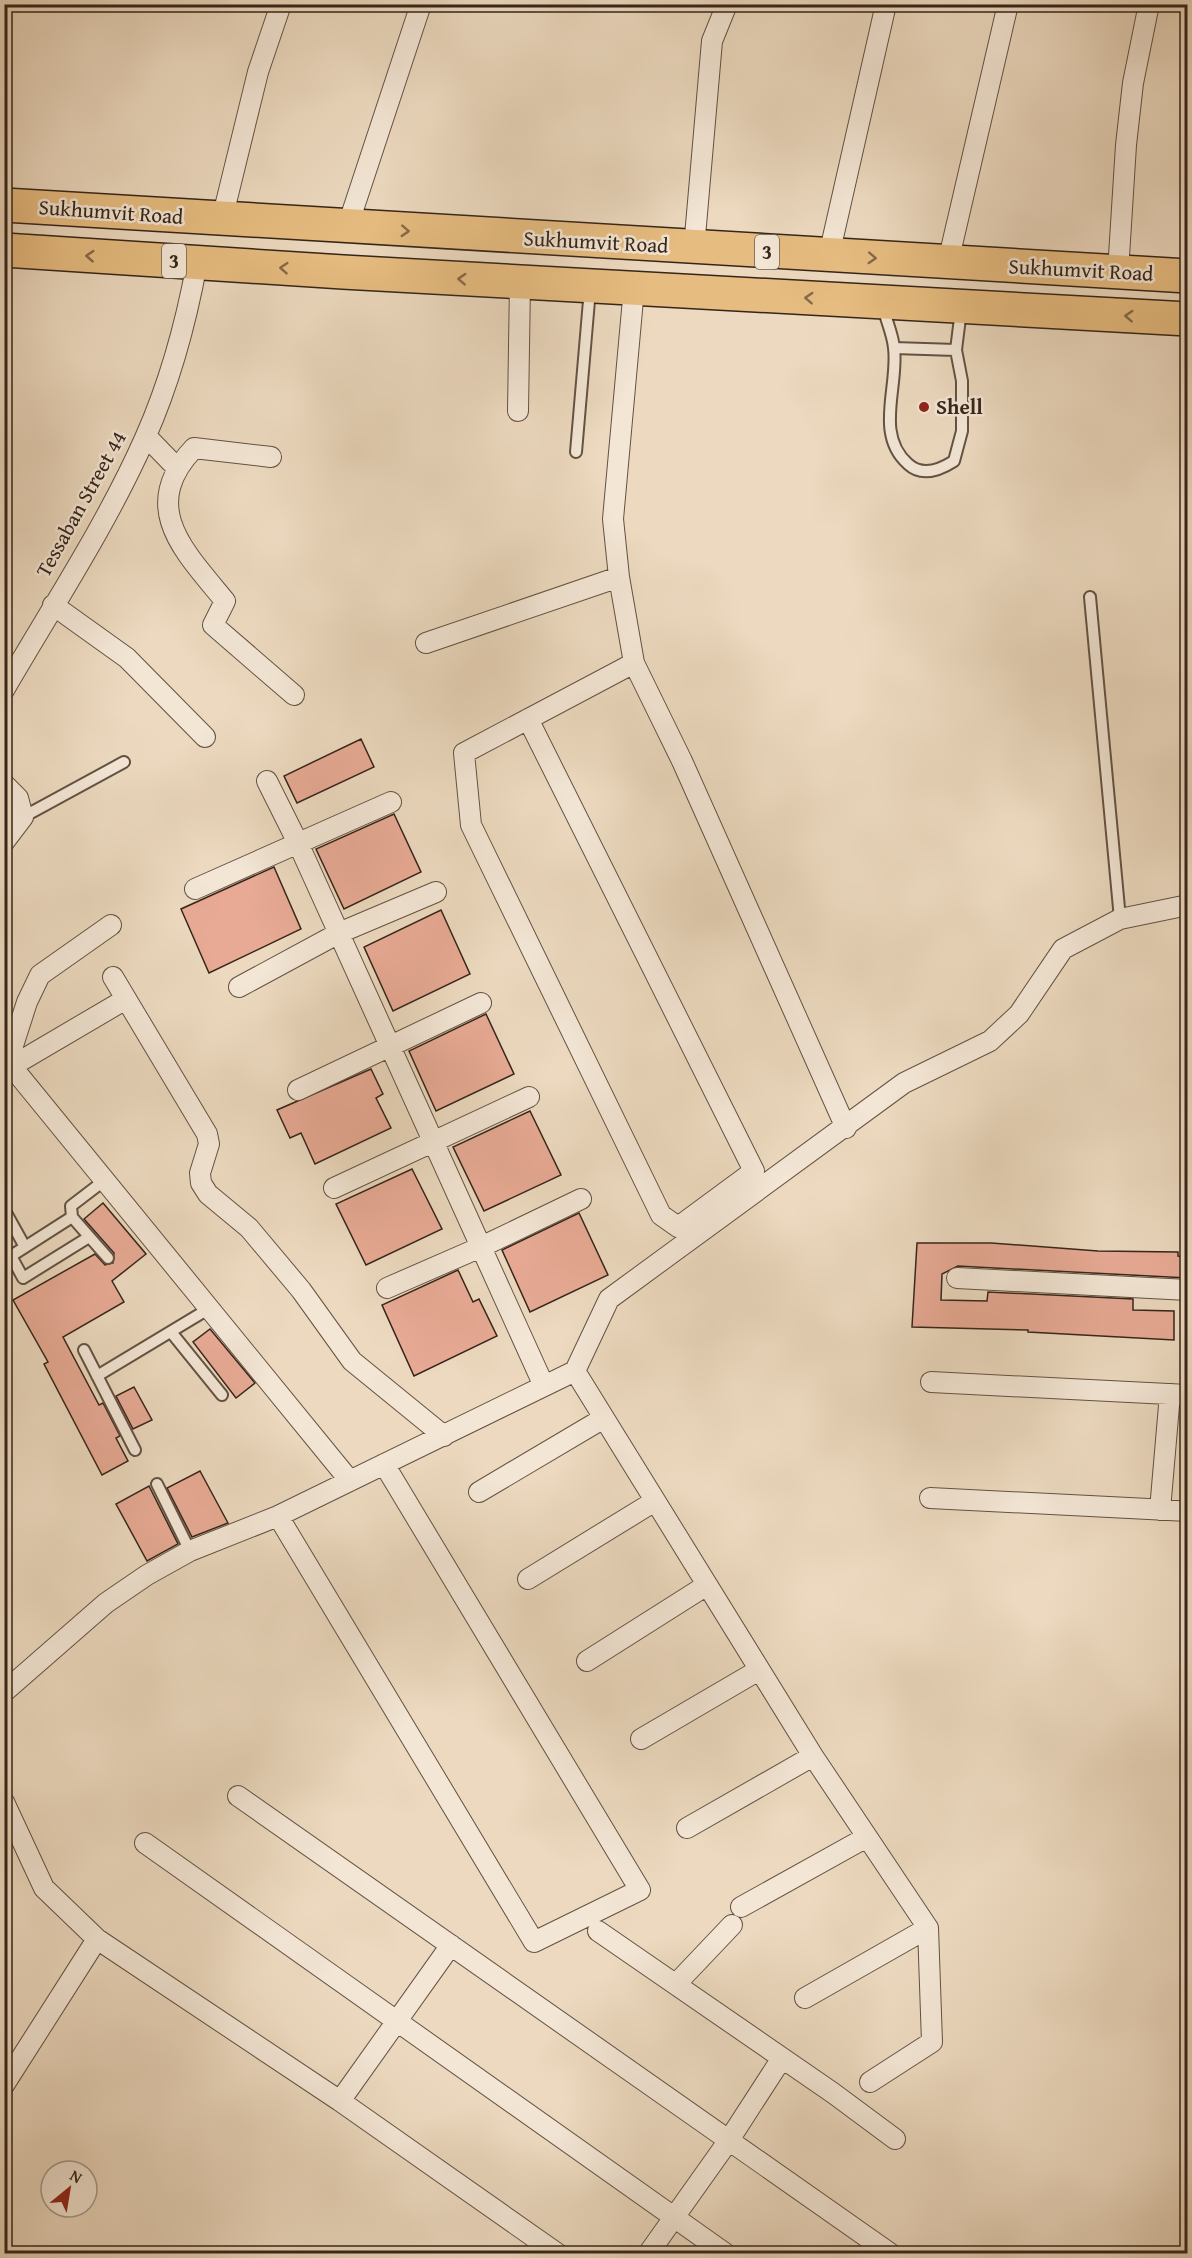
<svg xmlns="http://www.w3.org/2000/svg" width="1192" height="2258" font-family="'Gentium Book Plus',serif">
  <rect width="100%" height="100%" fill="#ecd9bf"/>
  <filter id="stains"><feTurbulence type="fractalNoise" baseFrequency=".00333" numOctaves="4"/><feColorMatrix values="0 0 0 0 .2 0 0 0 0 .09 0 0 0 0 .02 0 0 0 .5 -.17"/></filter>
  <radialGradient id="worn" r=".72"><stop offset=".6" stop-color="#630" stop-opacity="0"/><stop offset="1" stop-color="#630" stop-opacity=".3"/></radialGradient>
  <path fill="#e8aa95" stroke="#35251a" stroke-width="1.5" d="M361 739 374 767 297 803 284 776Z
    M394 814 421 872 344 909 316 849Z
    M274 867 301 929 209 973 181 909Z
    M441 910 470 974 393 1011 364 947Z
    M486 1014 514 1074 436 1111 409 1051Z
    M371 1069 383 1094 376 1098 391 1128 315 1164 301 1133 290 1138 277 1110Z
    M530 1111 561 1175 484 1211 453 1147Z
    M412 1169 442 1229 366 1265 336 1204Z
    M103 1203 146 1254 112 1281 124 1302 63 1337 99 1405 103 1403 120 1436 116 1438 128 1461 102 1475 44 1364 48 1362 13 1300 95 1254 105 1265 113 1263 114 1253 84 1219Z
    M579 1213 608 1275 530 1312 502 1250Z
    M917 1243H991L1098 1251 1178 1252V1256L1188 1257V1278L958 1266 942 1274 941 1300 987 1301 988 1292 1133 1299V1310L1174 1311V1340L1028 1332V1330L912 1327Z
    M458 1270 473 1302 479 1299 497 1336 414 1376 382 1305Z
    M210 1329 255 1383 236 1398 193 1342Z
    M134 1387 152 1420 133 1429 116 1396Z
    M200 1471 228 1523 192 1537 167 1488Z
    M149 1486 178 1544 147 1561 116 1504Z"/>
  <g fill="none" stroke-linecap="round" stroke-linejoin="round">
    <g stroke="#635243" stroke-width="14">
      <path id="service" d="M883 307C886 320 893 335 894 348 899 386 874 434 908 464 922 477 940 470 954 461L962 431V381L956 350 961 310
        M894 348 956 350
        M576 452 590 289
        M1090 597 1120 919
        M23 817 124 762
        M105 1180 71 1206 72 1217 108 1258
        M5 1211 25 1247
        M72 1217 11 1256 23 1278 89 1237
        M171 1332 222 1395
        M84 1350 135 1450
        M97 1376 210 1308
        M157 1484 190 1551"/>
    </g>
    <g stroke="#635243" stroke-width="22">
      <path id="minor" d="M222 219 258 72 281 4
        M347 228 421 4
        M694 248 712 41 727 4
        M829 255 886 4
        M948 262 1008 4
        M1118 272 1126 145 1133 83 1149 4
        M634 288 613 519 619 577 634 663 682 761 846 1128
        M518 411 520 282
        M146 436 176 467
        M271 457 194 448C138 507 184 551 225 601L213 625 294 695
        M53 605 127 658 205 737
        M426 643 619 577
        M4 690C52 607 106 526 145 438 170 382 186 323 197 263
        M528 719 754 1171 678 1227 661 1215 471 825 464 753 634 663
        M267 781 298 843 544 1386
        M4 784 18 798 23 817 4 842
        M195 889 391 802
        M113 977 207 1134 209 1144 200 1173 201 1183 208 1194 249 1228 301 1290 352 1361 444 1436
        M239 987 339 933 436 892
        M4 1057 350 1481
        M8 1061 27 1002 40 975 111 925
        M12 1066 126 999
        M298 1090 481 1003
        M334 1188 529 1097
        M957 1278 1188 1290
        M387 1288 481 1247 581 1199
        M575 1371 813 1756 928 1928 932 2042 870 2082
        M931 1382 1188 1395
        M479 1492 604 1418
        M930 1498 1188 1511
        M1160 1510 1170 1394
        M278 1516 534 1942 640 1890 384 1464
        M528 1579 655 1501
        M587 1661 707 1585
        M4 1692 106 1603 147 1575 190 1551 278 1516 575 1371 609 1299 904 1083 990 1041 1019 1014 1063 949 1120 919 1188 905
        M641 1739 759 1670
        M238 1796 891 2254
        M4 1802 44 1888 97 1939 340 2101 558 2254
        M687 1828 813 1756
        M145 1843 726 2254
        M741 1907 867 1837
        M598 1931 833 2093 895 2139
        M676 1984 732 1925
        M805 1998 928 1928
        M4 2085 97 1939
        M340 2101 451 1945
        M648 2254 729 2140 782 2058"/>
    </g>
    <g stroke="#35251a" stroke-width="36">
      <path id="trunk" d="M4 205 1188 276
        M4 250 343 272 1188 319"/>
    </g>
    <use href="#service" stroke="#f3e6d5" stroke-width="10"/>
    <use href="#minor" stroke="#f3e6d5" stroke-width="20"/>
    <use href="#trunk" stroke="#e6bc80" stroke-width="33"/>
  </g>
  <defs><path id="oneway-chevron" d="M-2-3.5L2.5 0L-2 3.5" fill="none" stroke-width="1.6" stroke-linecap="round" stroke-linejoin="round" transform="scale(1.5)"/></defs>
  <g stroke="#856948">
    <use href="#oneway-chevron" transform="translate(405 231) rotate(3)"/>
    <use href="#oneway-chevron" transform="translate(90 256) rotate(-176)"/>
    <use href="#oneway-chevron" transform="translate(872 258) rotate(3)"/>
    <use href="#oneway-chevron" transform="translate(284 268) rotate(-176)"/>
    <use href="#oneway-chevron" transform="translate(462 279) rotate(-177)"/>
    <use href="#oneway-chevron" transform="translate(809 298) rotate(-177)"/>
    <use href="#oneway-chevron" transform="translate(1129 316) rotate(-177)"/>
  </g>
  <circle fill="#8f2418" stroke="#f3e6d5" stroke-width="2" cx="924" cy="407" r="6"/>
  <g text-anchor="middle" stroke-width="5" stroke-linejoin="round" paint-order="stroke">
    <g fill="#f3e6d5" stroke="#6e5f52" stroke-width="1.5">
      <rect x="755" y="235" width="24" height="34" rx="4.5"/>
      <rect x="162" y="244" width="24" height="34" rx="4.5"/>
    </g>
    <g font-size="20" font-weight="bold" fill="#35251a">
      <text x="767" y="259">3</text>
      <text x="174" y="268">3</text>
    </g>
    <g font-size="21" fill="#35251a" stroke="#f3e6d5">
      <text transform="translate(111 212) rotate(4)" y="7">Sukhumvit Road</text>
      <text transform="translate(596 242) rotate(3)" y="7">Sukhumvit Road</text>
      <text transform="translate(1081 270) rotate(3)" y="7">Sukhumvit Road</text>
      <text transform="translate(81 504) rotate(-61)" y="7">Tessaban Street 44</text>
    </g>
    <g font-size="21" font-weight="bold" fill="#35251a" stroke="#f3e6d5" text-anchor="start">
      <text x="936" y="414">Shell</text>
    </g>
  </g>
  <rect width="1192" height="2258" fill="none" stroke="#ecd9bf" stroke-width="24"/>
  <rect x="6" y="6" width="1180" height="2246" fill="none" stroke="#35251a" stroke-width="3"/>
  <rect x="12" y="12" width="1168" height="2234" fill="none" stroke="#35251a" stroke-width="1.5"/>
  <g transform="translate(69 2189) rotate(30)"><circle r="28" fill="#f3e6d5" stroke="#a7998a" stroke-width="1.5"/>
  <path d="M0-4.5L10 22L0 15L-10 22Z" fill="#8f2418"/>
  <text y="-9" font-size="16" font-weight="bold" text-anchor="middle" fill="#35251a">N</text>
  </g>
  <rect width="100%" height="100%" filter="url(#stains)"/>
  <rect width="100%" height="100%" fill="url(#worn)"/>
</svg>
